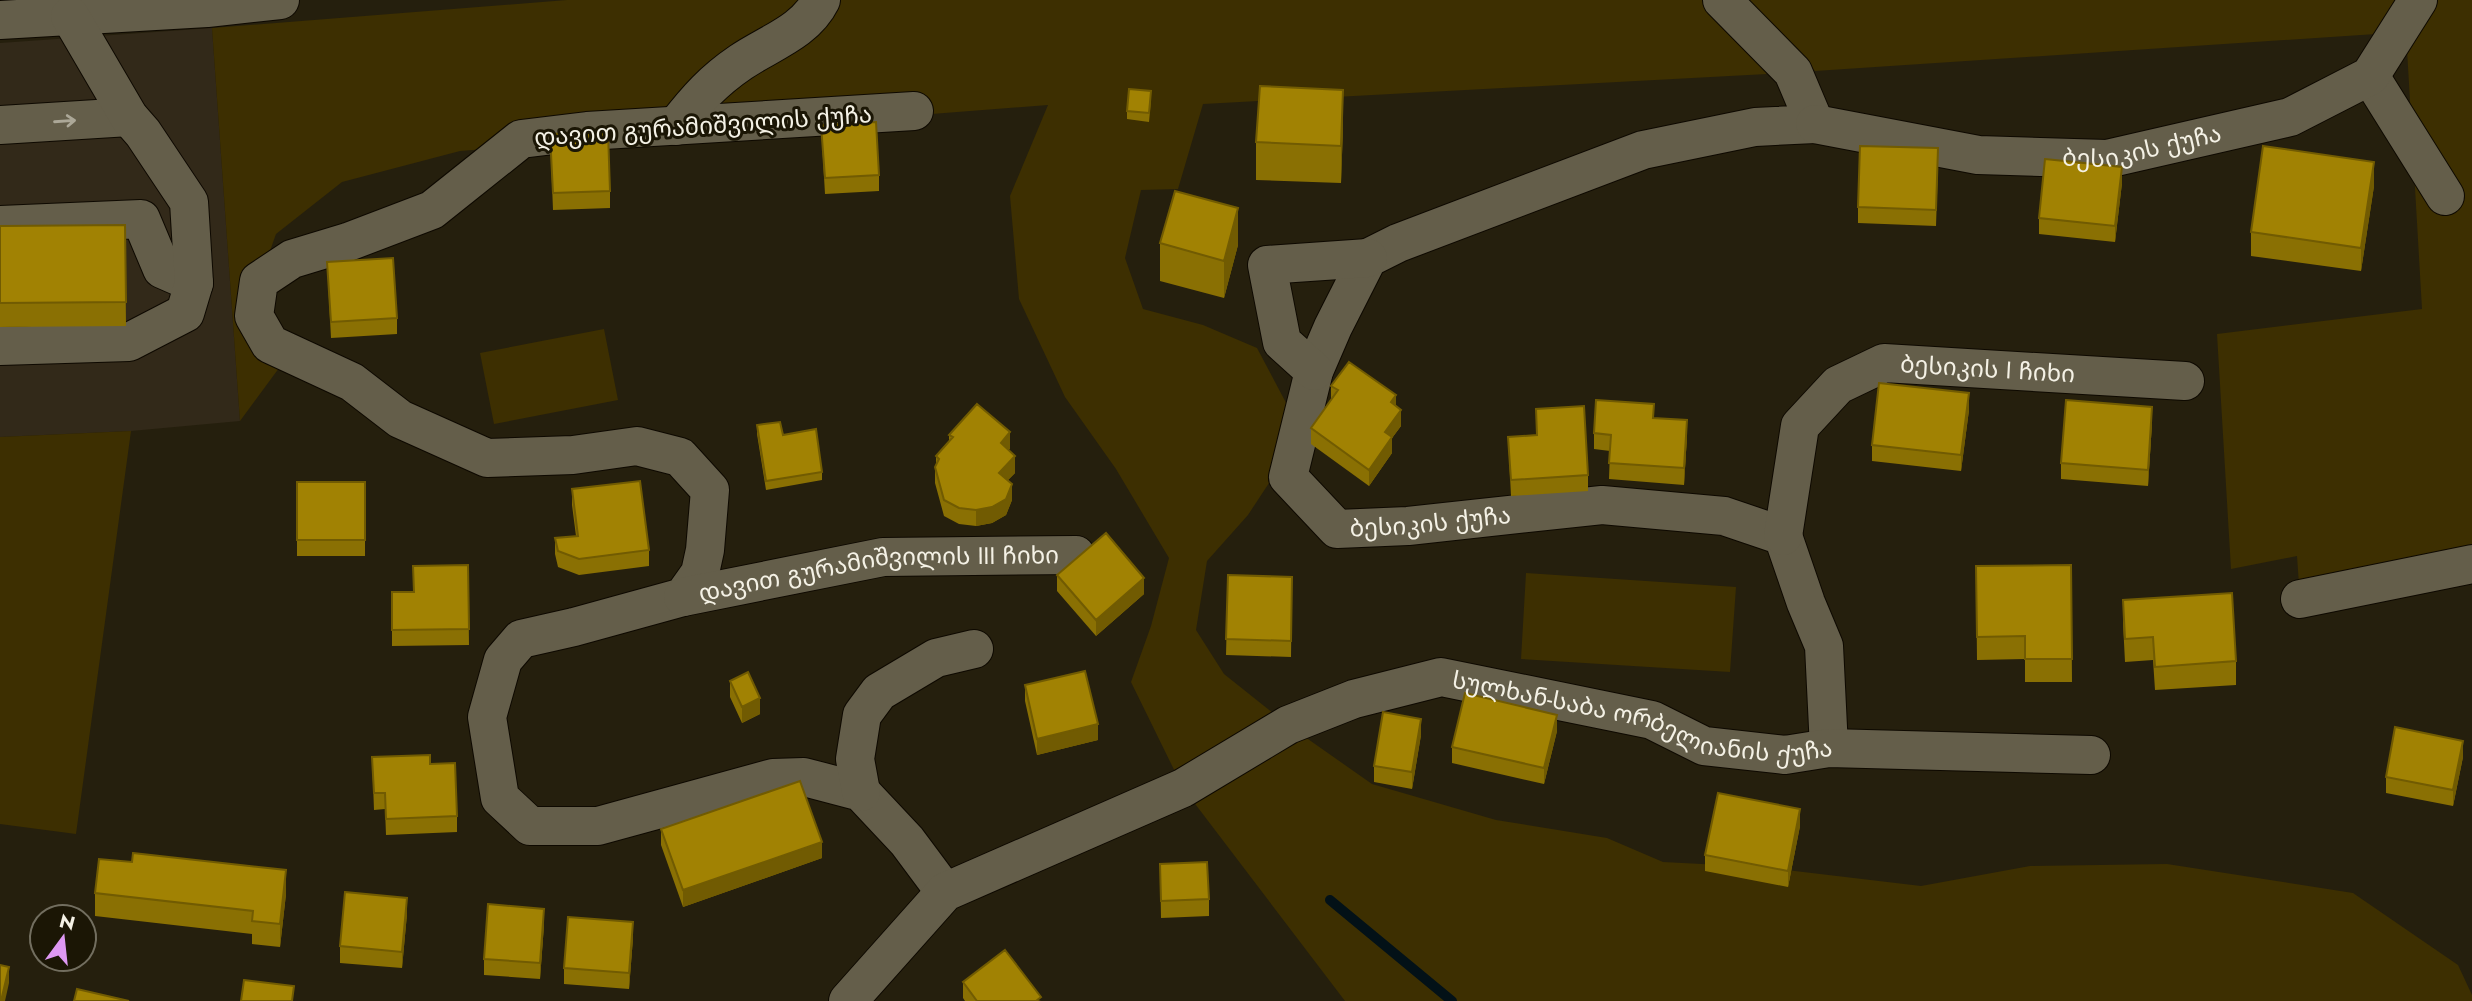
<svg xmlns="http://www.w3.org/2000/svg" width="2472" height="1001" font-family="Jost,'Noto Sans Georgian',sans-serif">
  <rect width="100%" height="100%" fill="#251f0d"/>
  <path fill="#322919" d="M212 28 240 421 131 431 0 437V43Z"/>
  <path fill="#3d2f01" d="M567 0H1710L1739 25 1767 74 1203 104 1178 189 1141 190 1125 258 1143 309 1203 325 1257 348 1293 416 1288 454 1248 515 1207 561 1196 630 1224 674 1288 725 1372 784 1496 820 1607 838 1663 862 1760 867 1921 886 2030 866 2167 864 2353 893 2458 965 2472 995V1001H1345L1183 788 1131 682 1151 626 1169 558 1116 469 1065 397 1019 299 1010 196 1048 105 460 151 342 182 276 234 259 282 282 364 240 421 212 28Z
    M1745 0H2472V564L2300 599 2297 556 2231 569 2217 334 2422 309 2406 32 1815 71Z
    M604 329 618 400 494 424 480 353Z
    M131 431 76 834 0 824V437Z
    M1526 573 1736 587 1730 672 1521 659Z"/>
  <g fill="none" stroke-linecap="round" stroke-linejoin="round">
    <path stroke="#031117" stroke-width="10" d="M1330 900 1452 1001"/>
    <g stroke="#0e0900" stroke-width="40">
      <g id="minor">
        <path id="s1" d="M1722 0 1793 72 1815 124 1755 127 1643 150 1398 243 1368 258 1333 327 1314 371 1288 477 1337 529 1408 526 1602 505 1724 516 1783 536 1806 603 1824 646 1829 748"/>
        <path d="M0 20 207 8 280 0"/>
        <path d="M2370 76 2445 196"/>
        <path d="M914 111 587 131 521 139 432 210 348 242 292 259 259 281 254 316 270 344 352 382 400 419 487 458 573 455 637 446 680 457 710 490 705 550 700 573 683 597 574 627 521 639 503 660 487 717 500 798 530 826H598L773 778 804 777 861 792 907 841 945 892"/>
        <path id="s2" d="M1815 124 1978 155 2107 159 2290 117 2370 76 2418 0"/>
        <path d="M0 125 129 117"/>
        <path d="M676 126C697 99 713 81 741 62 769 43 805 32 821 0"/>
        <path d="M0 225 141 219 162 269 194 283"/>
        <path d="M0 346 129 342 185 313 194 283 189 202 143 133 129 117 70 16"/>
        <path d="M1314 371 1282 342 1267 265 1368 258"/>
        <path id="s3" d="M1783 536 1800 426 1838 385 1884 363 2185 381"/>
        <path id="s4" d="M683 597 883 557 1076 555"/>
        <path d="M2300 599 2472 564"/>
        <path d="M861 792 855 759 862 715 879 692 936 658 974 649"/>
        <path id="s5" d="M848 1001 945 892 1183 788 1288 725 1354 699 1441 677 1652 720 1704 746 1785 755 1829 748 2091 755"/>
      </g>
    </g>
    <use href="#minor" stroke="#645e4a" stroke-width="38"/>
  </g>
  <path fill="#8a7003" d="M1151 100 1149 122 1127 119V111Z
    M821 125 879 175V191L825 194Z
    M1343 127 1341 183 1256 180V142Z
    M550 134 610 191V208L553 210Z
    M1938 165 1936 226 1858 223V207Z
    M2122 183 2115 242 2039 234V218Z
    M2374 186 2361 271 2251 256V232Z
    M125 225 126 326 0 327V226Z
    M1160 243 1238 245 1224 298 1160 281Z
    M327 262 397 318V334L331 338Z
    M1331 386 1396 406 1401 426 1392 438V453L1369 486 1311 444V428L1331 400Z
    M1536 409 1588 475V491L1511 496 1508 437 1536 435Z
    M1969 410 1961 471 1872 461V445Z
    M1654 418 1687 436 1684 485 1609 479 1610 451 1594 449V433Z
    M2152 423 2148 486 2061 479V463Z
    M757 425 822 472V480L766 490 757 434Z
    M949 435 1010 448 1009 450 1015 473 1008 480 1012 500 1006 515 992 523 976 526 959 524 944 516 935 483V467L936 465V456L949 441Z
    M297 482H365V556H297Z
    M572 489 649 550V566L579 575 558 567 555 554V538L576 536 572 505Z
    M468 565 469 645 392 646V592H413Z
    M2071 565 2072 682H2025V659L1977 660 1976 566Z
    M1057 575 1144 594 1096 636 1057 591Z
    M1228 575 1292 577 1291 657 1226 655Z
    M2123 600 2236 661V685L2155 690 2153 660 2125 662 2123 623Z
    M730 681 760 714 742 723 730 697Z
    M1025 685 1098 740 1037 755 1025 701Z
    M1557 731 1544 784 1452 763V747Z
    M1421 735 1412 789 1374 782V766Z
    M372 757 430 764 457 816V832L386 835 385 809 374 810Z
    M2463 757 2453 806 2386 793V777Z
    M1800 826 1788 887 1705 871V855Z
    M661 829 822 858 683 907 661 845Z
    M1160 864 1209 899V916L1161 918Z
    M95 893 286 894 280 947 252 944V934L95 916Z
    M407 914 402 968 340 963V946Z
    M544 925 540 979 484 975V959Z
    M633 938 629 989 564 984V968Z
    M963 982 1041 1001H965L963 998Z"/>
  <path fill="#715b02" d="M1343 90V127L1341 183V146Z
    M2374 162V186L2361 271V248Z
    M2122 167V183L2115 242V226Z
    M1238 208V245L1224 298V261Z
    M1969 393V410L1961 471V455Z
    M1396 395V411L1391 402Z
    M2152 407V423L2148 486V470Z
    M1401 410V426L1392 438V453L1369 486V470L1385 432Z
    M1687 420V436L1684 485V468Z
    M1010 432V448L1001 459V443Z
    M1015 456V473L999 489V473Z
    M1012 484V500L1006 515 992 523 976 526V510Z
    M1144 578V594L1096 636V620Z
    M760 698V714L742 723V707Z
    M1557 715V731L1544 784V768Z
    M1421 719V735L1412 789V772Z
    M1098 724V740L1037 755V739Z
    M2463 741V757L2453 806V790Z
    M1800 809V826L1788 887V871Z
    M822 842V858L683 907V890Z
    M286 870V894L280 947V924Z
    M407 898V914L402 968V952Z
    M544 909V925L540 979V963Z
    M633 922V938L629 989V973Z
    M9 967V983L5 1001H1Z"/>
  <path fill="#a18203" stroke="#715b02" stroke-width="2" d="M1260 86 1343 90 1341 146 1256 142Z
    M1129 89 1151 91 1149 113 1127 111Z
    M876 122 879 175 825 178 821 125Z
    M608 132 610 191 553 193 550 134Z
    M1860 146 1938 148 1936 210 1858 207Z
    M2263 146 2374 162 2361 248 2251 232Z
    M2045 159 2122 167 2115 226 2039 218Z
    M1175 191 1238 208 1224 261 1160 243Z
    M125 225 126 302 0 303V226Z
    M393 258 397 318 331 322 327 262Z
    M1349 362 1396 395 1391 402 1401 410 1385 432 1392 437 1369 470 1311 428 1338 390 1331 386Z
    M1879 383 1969 393 1961 455 1872 445Z
    M1596 400 1654 404 1653 418 1687 420 1684 468 1609 463 1611 435 1594 433Z
    M2066 400 2152 407 2148 470 2061 463Z
    M977 404 1010 432 1001 443 1015 456 999 473 1012 484 1006 499 992 507 976 510 959 508 944 500 935 467 939 459 936 456 953 437 949 435Z
    M1584 406 1588 475 1511 480 1508 437 1537 435 1536 409Z
    M780 422 783 435 816 429 822 472 766 481 757 425Z
    M640 481 649 550 579 559 558 551 555 538 578 536 572 489Z
    M297 482H365V540H297Z
    M1106 533 1144 578 1096 620 1057 575Z
    M468 565 469 629 392 630V592H414L413 566Z
    M2071 565 2072 659H2025V636L1977 637 1976 566Z
    M1228 575 1292 577 1291 641 1226 639Z
    M2232 593 2236 661 2155 667 2153 637 2125 639 2123 600Z
    M1085 671 1098 724 1037 739 1025 685Z
    M748 672 760 698 742 707 730 681Z
    M1465 693 1557 715 1544 768 1452 747Z
    M1383 712 1421 719 1412 772 1374 766Z
    M2395 727 2463 741 2453 790 2386 777Z
    M430 755V764L455 763 457 816 386 819 385 793H374L372 757Z
    M800 781 822 842 683 890 661 829Z
    M1718 793 1800 809 1788 871 1705 855Z
    M133 853 286 870 280 924 252 921 253 911 95 893 99 859 132 862Z
    M1207 862 1209 899 1161 901 1160 864Z
    M345 892 407 898 402 952 340 946Z
    M488 904 544 909 540 963 484 959Z
    M568 917 633 922 629 973 564 968Z
    M1005 950 1041 997 1036 1001H977L963 982Z
    M0 965 9 967 1 1001H0Z
    M244 980 294 986 292 1001H241Z
    M77 989 129 1001H74Z"/>
  <defs><path id="oneway-shaft" d="M-6 0H5M1.5-3L5.5 0L1.5 3" fill="none" stroke-width="1.6" stroke-linecap="round" stroke-linejoin="round" transform="scale(1.75)"/></defs>
  <use stroke="#aca898" href="#oneway-shaft" transform="translate(65 121) rotate(-4)"/>
  <g text-anchor="middle" stroke-width="6" stroke-linejoin="round" paint-order="stroke">
    <g font-size="24" fill="#f4f1e5" stroke="#1b1605">
      <text transform="translate(703 126) rotate(-4)" y="8">დავით გურამიშვილის ქუჩა</text>
      <text dy="8" stroke="none"><textPath href="#s2" startOffset="331">ბესიკის ქუჩა</textPath></text>
      <text dy="8" stroke="none"><textPath href="#s3" startOffset="322">ბესიკის I ჩიხი</textPath></text>
      <text dy="8" stroke="none"><textPath href="#s1" startOffset="1027">ბესიკის ქუჩა</textPath></text>
      <text dy="8" stroke="none"><textPath href="#s4" startOffset="198">დავით გურამიშვილის III ჩიხი</textPath></text>
      <text dy="8" stroke="none"><textPath href="#s5" startOffset="896">სულხან-საბა ორბელიანის ქუჩა</textPath></text>
    </g>
  </g>
  <g transform="translate(63 938) rotate(15)"><circle r="33" fill="#1b1605" stroke="#726e5f" stroke-width="2"/>
  <path d="M0-5L12 26L0 18L-12 26Z" fill="#de98f3"/>
  <text y="-10" font-size="19" font-weight="bold" text-anchor="middle" fill="#f4f1e5">N</text>
  </g>
</svg>
